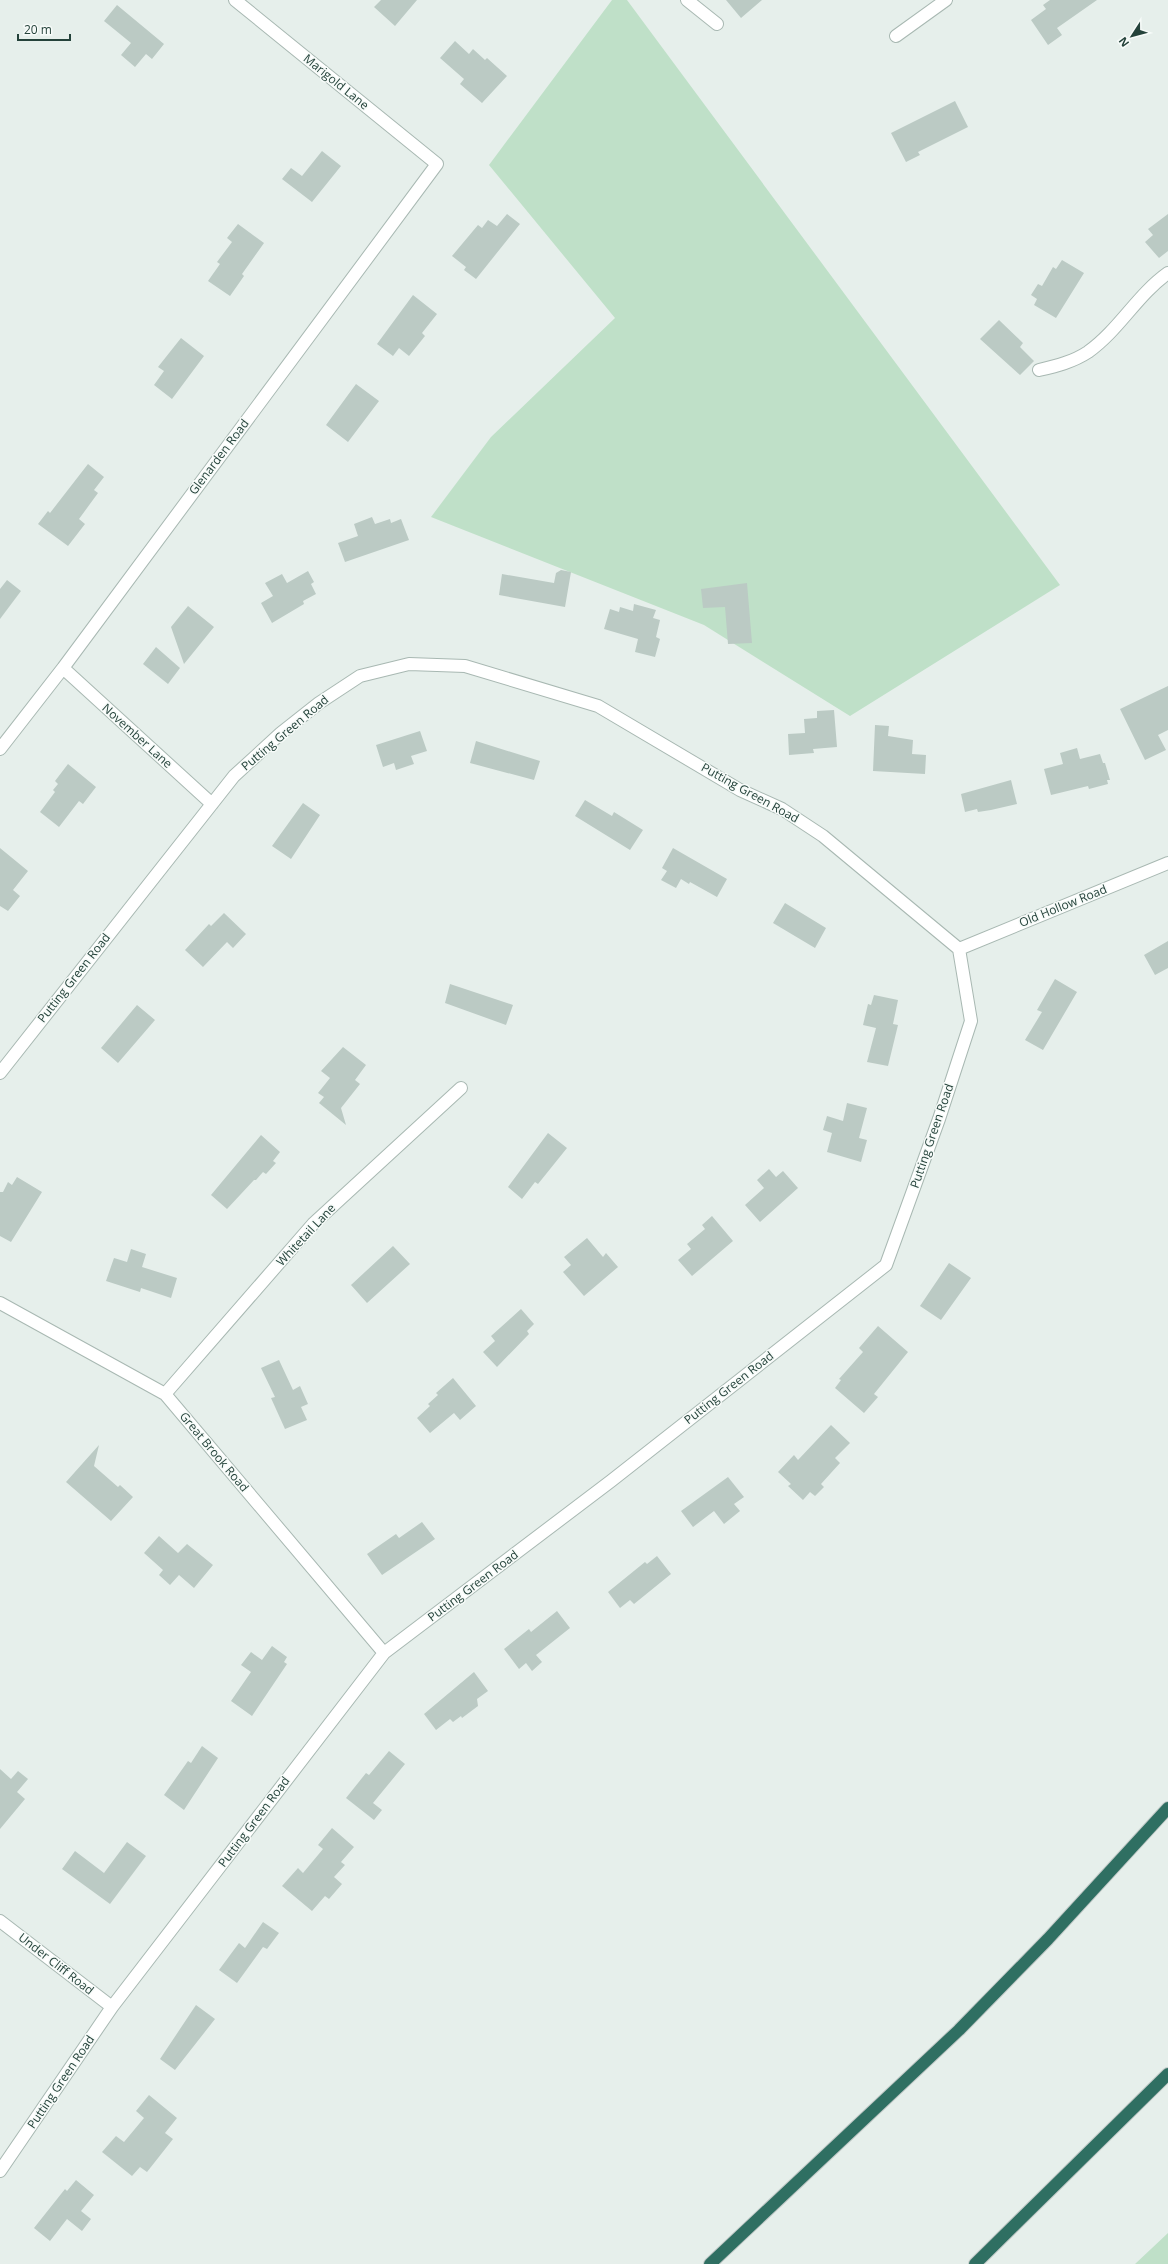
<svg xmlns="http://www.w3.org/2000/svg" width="1168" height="2264" font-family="'Open Sans',sans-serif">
  <rect width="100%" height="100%" fill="#e6efeb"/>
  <path fill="#bfe0c8" d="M612 0H627L1060 585 850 716 704 625 431 517 491 437 615 318 489 165Z
    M1168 2233V2264H1135Z"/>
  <path fill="#bbcac4" d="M381 0H417L395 26 374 7Z
    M726 0H762L741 18Z
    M1050 0H1097L1057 28 1062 35 1048 45 1031 20 1046 9 1043 5Z
    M117 5 164 44 152 59 146 54 135 67 121 55 131 43 104 21Z
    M455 41 469 54 473 49 485 60 487 58 507 76 482 103 460 84 464 79 440 58Z
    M955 101 968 127 918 152 920 155 906 162 891 133Z
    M322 151 341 166 312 202 282 179 291 168 302 176Z
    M507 214 520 224 476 279 464 270 466 267 452 256 478 225 482 228 488 220 497 226Z
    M1168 214V251L1159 258 1145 242 1153 235 1148 229Z
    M238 224 264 243 242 274 244 276 230 296 208 281 220 264 217 262 232 242 227 238Z
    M1062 260 1084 273 1056 318 1034 305 1037 299 1031 295 1038 284 1042 286 1053 267 1056 269Z
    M413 295 437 314 422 333 425 336 409 356 399 348 393 356 377 344Z
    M999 320 1023 343 1020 347 1034 361 1020 375 980 339Z
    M181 338 204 356 172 399 154 385 164 371 158 367Z
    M356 384 379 401 348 442 326 425Z
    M88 464 104 477 94 490 98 493 79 519 85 524 68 546 38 524 48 511 50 513Z
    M372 517 375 524 390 519 391 523 401 519 409 540 345 562 338 543 358 536 354 524Z
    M561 570 571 572 565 607 499 595 502 574 554 583 556 573Z
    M308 571 314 582 311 584 316 594 303 601 304 604 272 623 261 603 273 596 265 583 282 574 287 583Z
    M7 580 21 591 0 619V589Z
    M747 583 752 643 728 644 725 607 703 608 701 589Z
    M634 604 656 610 653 618 660 620 656 637 660 639 655 657 635 652 638 639 604 629 610 609 619 612 620 607 633 611Z
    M188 606 214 627 184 664 171 627Z
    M156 647 180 668 168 684 143 664Z
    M1168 686V730L1158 735 1166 750 1145 760 1120 709Z
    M834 710 837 747 813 749 814 753 789 755 788 734 805 733 804 719 817 718V711Z
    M875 725 889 726 888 736 913 740 912 754 926 755 925 774 873 771Z
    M420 731 427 751 411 756 414 764 396 770 394 763 383 767 376 745Z
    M476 741 540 761 534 780 470 763Z
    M1077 748 1080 759 1100 754 1103 763H1105L1110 780H1107L1108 784 1089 789 1088 786 1051 795 1044 769 1063 764 1060 753Z
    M68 764 96 787 83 804 79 801 59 827 40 812 55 792 53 790 58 784 55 781Z
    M1011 780 1017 804 991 810 978 812 977 809 965 812 961 794Z
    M585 800 612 816 614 812 643 830 630 850 575 816Z
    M303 803 320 815 291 859 272 846Z
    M0 848 28 871 13 890 20 896 8 911 0 906Z
    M673 848 727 879 717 897 690 882 689 884 681 879 676 888 661 880 667 871 662 868Z
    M785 903 826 928 815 948 773 923Z
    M224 913 246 934 233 948 227 942 203 967 185 950 209 924 211 926Z
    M1168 941V968L1155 975 1144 955Z
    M1055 979 1077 992 1043 1050 1025 1040 1042 1012 1037 1010Z
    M450 984 513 1005 506 1025 445 1003Z
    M874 995 898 1000 893 1024 898 1025 888 1066 867 1062 876 1028 863 1025 868 1004 871 1005Z
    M137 1005 155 1020 118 1063 101 1048Z
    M343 1047 366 1065 355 1080 360 1084 341 1108 346 1125 319 1103 324 1097 318 1093 330 1078 321 1071Z
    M847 1103 867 1108 859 1138 867 1140 861 1162 827 1152 832 1133 823 1130 827 1116 843 1121Z
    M548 1133 567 1148 538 1184 535 1182 522 1199 508 1187Z
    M261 1135 280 1152 273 1161 276 1163 266 1174 263 1172 256 1180H254L227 1209 211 1195Z
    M769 1169 776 1177 783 1171 798 1188 760 1222 745 1205 764 1188 757 1180Z
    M17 1177 42 1192 11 1242 0 1236V1192H3L8 1182 12 1185Z
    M712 1216 733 1241 692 1276 678 1260 691 1249 687 1244 705 1229 702 1225Z
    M587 1238 603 1257 606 1253 618 1267 584 1296 563 1272 571 1265 564 1257Z
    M393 1246 410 1264 367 1303 351 1285Z
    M131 1249 146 1254 142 1267 177 1278 171 1298 141 1288 140 1292 106 1281 114 1258 127 1262Z
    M949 1263 971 1278 941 1320 920 1306Z
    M521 1309 534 1324 527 1331 529 1334 497 1367 483 1352 495 1341 491 1336Z
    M878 1326 908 1352 874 1394 878 1397 864 1413 835 1388 841 1380 839 1379 863 1352 859 1348Z
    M279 1360 293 1390 300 1386 308 1404 301 1407 307 1420 285 1429 271 1398 275 1397 261 1368Z
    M453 1378 476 1406 460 1420 454 1413 430 1433 417 1418 430 1406 428 1404 438 1395 436 1393Z
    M831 1425 850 1443 835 1458 840 1463 821 1484 824 1487 815 1496 810 1492 803 1500 788 1486 791 1484 778 1472 794 1455 798 1460Z
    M99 1445 94 1466 118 1487 120 1485 133 1497 111 1521 66 1482Z
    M728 1477 744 1497 734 1504 740 1511 724 1524 714 1511 693 1527 681 1511Z
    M422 1522 435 1539 382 1575 367 1554 396 1534 399 1538Z
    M159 1536 178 1553 187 1544 213 1565 194 1588 179 1575 170 1585 159 1575 163 1570 144 1553Z
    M657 1556 671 1574 634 1604 630 1600 620 1608 608 1592 645 1562 647 1564Z
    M557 1611 570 1628 536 1655 542 1662 532 1671 526 1663 519 1669 504 1649 529 1629 531 1632Z
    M272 1646 287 1657 284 1662 287 1664 252 1716 231 1701 251 1672 241 1665 251 1652 262 1660Z
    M474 1672 488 1691 477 1699 478 1706 462 1718 461 1716 453 1722 450 1719 436 1730 424 1714Z
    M202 1746 218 1758 184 1810 164 1795 188 1761 191 1763Z
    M389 1751 405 1764 373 1803 382 1810 374 1820 346 1798 366 1773 369 1775Z
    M0 1769 11 1779 18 1771 28 1779 17 1792 25 1799 0 1829Z
    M332 1828 354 1847 341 1862 345 1865 334 1877 342 1884 329 1899 325 1896 312 1911 282 1886 298 1868 303 1873 323 1849 318 1845Z
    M127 1842 146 1856 110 1904 62 1869 75 1851 104 1873Z
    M263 1922 279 1933 267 1949 263 1947 237 1983 219 1970 239 1943 245 1948Z
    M196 2005 215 2019 175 2070 160 2059Z
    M149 2095 177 2118 165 2133 173 2139 147 2172 140 2167 132 2176 102 2152 116 2136 124 2142 144 2118 136 2111Z
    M76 2180 94 2195 81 2211 91 2219 82 2231 67 2219 50 2241 34 2228 65 2189 67 2191Z"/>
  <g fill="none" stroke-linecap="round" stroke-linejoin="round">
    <g stroke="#a8b8b2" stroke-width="14">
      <path id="minor" d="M687 0 717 24
        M896 36 946 0
        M1039 370C1056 366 1073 362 1088 352 1119 330 1137 295 1168 273
        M63 668 212 804
        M0 749 63 668 437 164 235 0
        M959 949 1168 863
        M0 1073 234 776 281 733 319 703 360 676 409 664 465 666 598 706 740 790 782 809 823 836 959 949 971 1021 939 1119 886 1265 611 1481 384 1653 112 2007 0 2171
        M0 1303 165 1394 384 1653
        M165 1394 313 1224 461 1088
        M0 1921 112 2007"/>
    </g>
    <g stroke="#c2cac8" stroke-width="14">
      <path id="highway" d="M710 2264 959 2030 1048 1939 1168 1808
        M975 2264 1168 2074"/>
    </g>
    <use href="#minor" stroke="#fff" stroke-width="12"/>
    <use href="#highway" stroke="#2f6f62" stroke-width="12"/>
  </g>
  <g text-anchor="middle" stroke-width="3" stroke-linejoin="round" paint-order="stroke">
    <g font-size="12" fill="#24423a" stroke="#f7fbf9">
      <text transform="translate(336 82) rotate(39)" y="4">Marigold Lane</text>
      <text transform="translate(219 457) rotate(-53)" y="4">Glenarden Road</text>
      <text transform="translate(285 733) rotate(-40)" y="4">Putting Green Road</text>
      <text transform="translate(137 736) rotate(42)" y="4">November Lane</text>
      <text transform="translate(750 793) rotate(29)" y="4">Putting Green Road</text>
      <text transform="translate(1063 906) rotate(-22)" y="4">Old Hollow Road</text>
      <text transform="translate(74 978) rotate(-52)" y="4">Putting Green Road</text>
      <text transform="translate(932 1136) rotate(-71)" y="4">Putting Green Road</text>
      <text transform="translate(306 1235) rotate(-47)" y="4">Whitetail Lane</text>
      <text transform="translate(729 1388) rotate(-38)" y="4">Putting Green Road</text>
      <text transform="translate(214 1452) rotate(50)" y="4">Great Brook Road</text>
      <text transform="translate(473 1586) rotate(-37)" y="4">Putting Green Road</text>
      <text transform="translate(254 1822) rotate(-53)" y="4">Putting Green Road</text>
      <text transform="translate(56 1964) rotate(38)" y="4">Under Cliff Road</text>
      <text transform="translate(61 2082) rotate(-56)" y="4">Putting Green Road</text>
    </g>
  </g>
  <g transform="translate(1132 36) rotate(234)" stroke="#f7fbf9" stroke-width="3" paint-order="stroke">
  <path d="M0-3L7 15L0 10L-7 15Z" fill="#24423a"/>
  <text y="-6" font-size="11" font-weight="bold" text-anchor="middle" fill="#24423a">N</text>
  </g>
  <path d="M18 34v6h52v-6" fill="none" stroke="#24423a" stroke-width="2"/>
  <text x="24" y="34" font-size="12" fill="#24423a" stroke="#f7fbf9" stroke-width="3" paint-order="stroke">20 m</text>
</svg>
